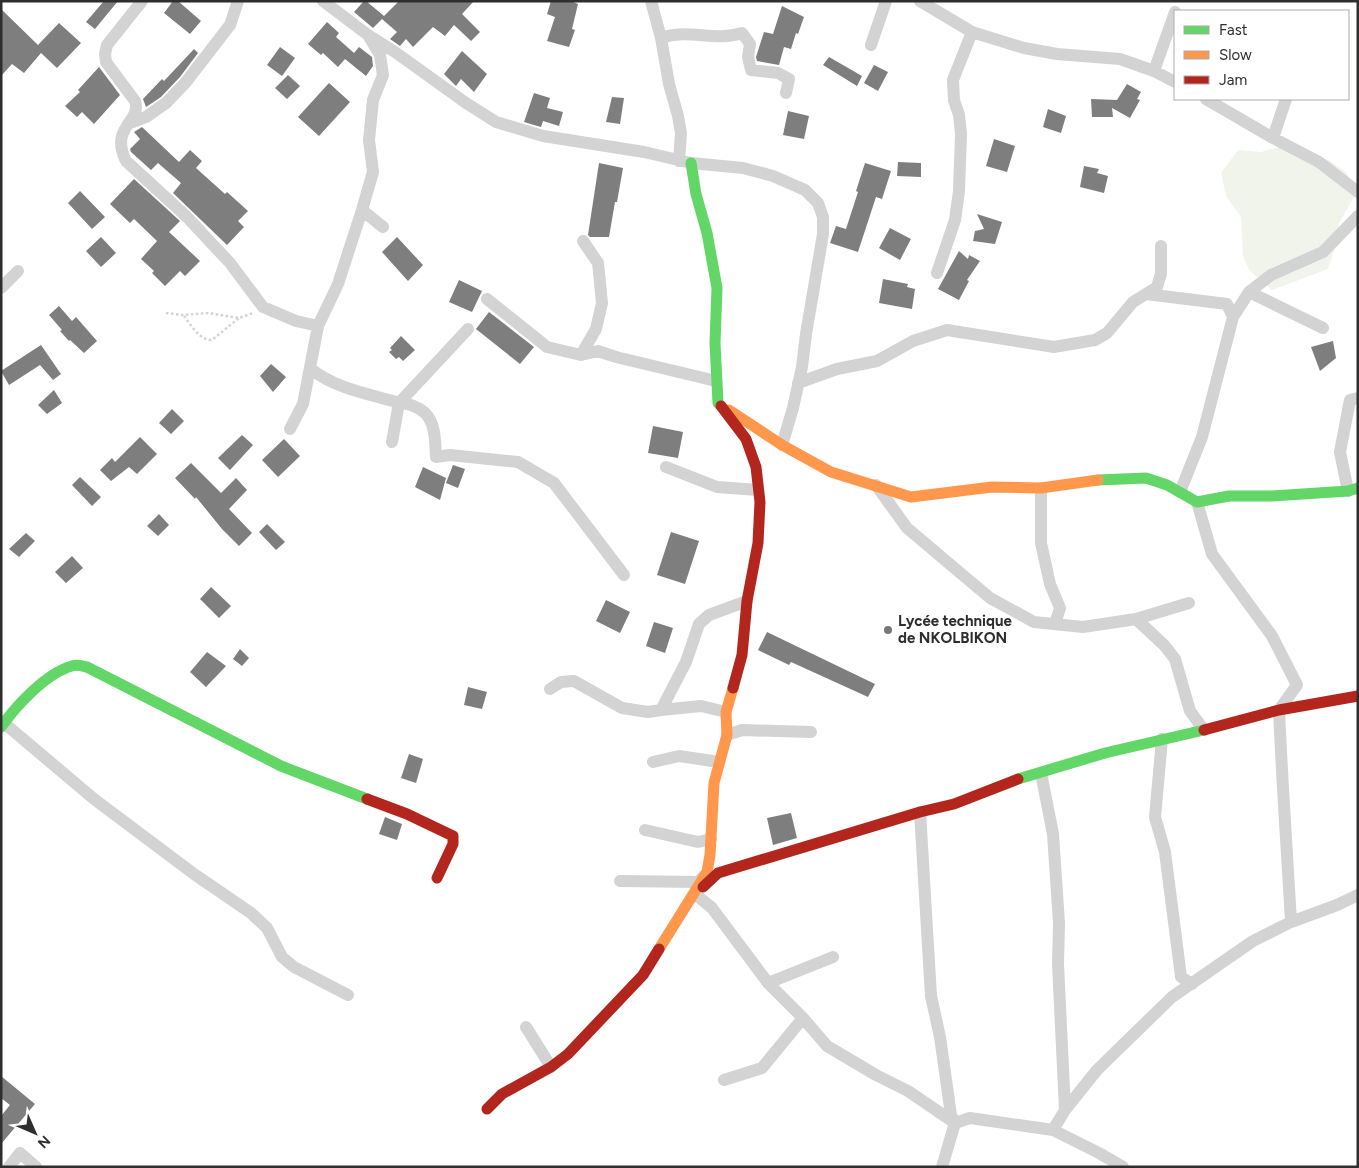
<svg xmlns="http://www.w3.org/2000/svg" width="1359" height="1168" font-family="Figtree,sans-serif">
  <rect width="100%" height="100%" fill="#fff"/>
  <path fill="#f1f4eb" d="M1285 146 1303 155 1329 160 1347 173 1355 195 1339 223 1336 245 1328 269 1272 290 1249 270 1243 256 1241 217 1226 196 1221 173 1238 150 1261 152Z"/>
  <path fill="#7e7e7e" d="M104 1H118L95 29 86 22Z
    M173 1H178L201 21 190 34 164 13Z
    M364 1H366L384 16 399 1H474L462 14 480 32 471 41 454 25 445 36 433 27 413 47 406 39 400 46 390 39 397 32 382 19 373 28 354 12Z
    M551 1H571L578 4 572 29 575 30 569 47 547 41 555 17 547 14Z
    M782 6 804 17 798 34 796 33 791 49 784 47 779 65 757 61 756 57 764 32 773 34Z
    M1 9 38 45 59 23 81 43 57 68 41 53 24 73 12 64 1 76Z
    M327 22 339 33 336 37 354 53 359 47 372 57 373 66 366 76 345 59 338 67 323 53 321 55 308 44Z
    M280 47 295 58 282 76 267 65Z
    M194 49 198 53 180 77 161 97 146 107 143 99 162 79 164 81Z
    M462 51 487 74 474 92 461 79 456 86 444 74Z
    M829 57 862 76 857 86 823 65Z
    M874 65 888 72 878 91 864 83Z
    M99 67 120 95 94 124 82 112 77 117 65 106 80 92 78 90Z
    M288 75 300 86 287 99 275 88Z
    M329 83 350 102 319 136 298 117Z
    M1127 84 1141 92 1137 99 1140 100 1130 118 1112 108 1113 117H1092L1091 99 1117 100Z
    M534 93 550 98 547 108 563 112 559 126 543 121 541 127 524 122Z
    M612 97 624 98 620 124 606 122Z
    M1048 109 1066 116 1061 133 1043 127Z
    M788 111 809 116 804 139 783 135Z
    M142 127 179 162 190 150 202 161 196 168 225 194 227 192 248 211 238 221 244 227 227 245 173 193 181 183 158 163 151 170 131 152 130 149 140 139 134 132Z
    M994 139 1015 146 1007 172 986 166Z
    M898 162 921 163V177L897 176Z
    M599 163 623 168 617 202H615L609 237H590L588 235Z
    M865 163 891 171 882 199 876 197 858 252 830 243 836 226 846 229 858 192 856 191Z
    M1084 166 1099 169 1097 173 1108 176 1104 193 1080 187Z
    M134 179 180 221 169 232 200 261 185 276 180 271 165 286 152 273 154 271 141 259 157 241 134 219 130 223 110 204Z
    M80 191 105 217 92 229 68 203Z
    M977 214 1002 222 995 244 973 241 975 231 984 229Z
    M890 228 911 239 900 260 879 248Z
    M101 237 116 253 101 267 86 251Z
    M397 237 423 265 408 281 382 252Z
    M959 251 968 259 969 255 980 261 967 280 969 281 959 300 938 289Z
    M883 279 908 284 907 287 915 289 912 309 879 303Z
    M459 280 482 291 472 312 449 302Z
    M59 306 72 321 76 317 97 341 84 353 70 340 69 341 60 331 62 330 49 315Z
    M489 312 534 347 520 364 476 329Z
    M401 336 415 350 403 361 399 357 396 359 389 352 392 350 390 348Z
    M1333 341 1336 358 1320 371 1311 347Z
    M41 345 61 374 53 380 40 365 9 385 1 371Z
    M271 364 286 377 273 392 260 376Z
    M54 390 62 403 47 414 38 405Z
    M172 409 184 421 171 434 159 423Z
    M653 426 683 432 678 458 648 453Z
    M242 435 253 445 230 470 218 458Z
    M140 437 157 454 137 474 129 467 111 481 100 470 112 458 115 462Z
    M284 439 300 456 278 477 262 460Z
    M191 463 221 493 236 478 247 490 229 509 252 533 239 546 222 529 196 497 195 499 175 478Z
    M453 465 465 469 458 488 446 483Z
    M423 467 446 478 440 500 415 487Z
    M80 477 101 497 92 506 72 485Z
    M159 514 169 525 158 536 147 526Z
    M267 524 285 542 276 550 259 532Z
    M671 532 699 541 685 584 657 575Z
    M26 533 35 541 19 557 9 549Z
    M72 556 83 568 66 583 55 572Z
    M211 587 231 606 219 618 200 599Z
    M606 600 630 612 620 633 596 621Z
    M654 622 673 628 665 653 646 646Z
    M767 632 875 684 868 697 791 662 789 665 758 650Z
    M240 649 249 658 242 666 233 659Z
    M207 652 226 666 206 687 190 672Z
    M468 687 487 692 482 709 464 705Z
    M409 754 423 759 416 783 401 778Z
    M791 813 797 838 773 845 767 818Z
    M385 817 402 824 397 840 379 834Z
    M1 1076 35 1104 1 1144V1116L10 1105 1 1098Z"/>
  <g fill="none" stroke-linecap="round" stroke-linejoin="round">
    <path stroke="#d3d3d3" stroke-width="2.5" stroke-dasharray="2.5 2.5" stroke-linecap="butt" d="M166 313 183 315 208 313 239 318 253 313
      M184 316C191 325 199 340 212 340L239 318"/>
    <path stroke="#d3d3d3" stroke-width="12" d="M142 1 107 45 105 54 106 62 135 101C142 123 109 126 126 161L187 217 230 263 263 307 296 321 318 326
      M323 1 368 35 380 55 383 75 373 100 369 140 373 172 362 210 383 227
      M651 1 661 38 669 84 678 116 681 133 679 161
      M920 1 972 32 1024 48 1057 54 1120 59 1154 71 1175 82
      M368 35 395 52 466 103 496 122 543 136 644 152 691 163 743 168 773 176 805 190 818 203 823 217V234L806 334 802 367 793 408 782 445
      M661 38C689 28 714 42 742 33L750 44 748 57 751 70 778 73 789 79 786 93
      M871 45 886 1
      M1154 71 1175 12
      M1206 99 1273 138 1319 162 1358 192
      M128 124 146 117 166 103 186 82 230 25 238 1
      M1273 138 1286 99
      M937 273 955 220 959 191 961 134 959 115 954 100 953 80 972 32
      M1 288 18 271
      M1249 292 1323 328
      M1146 294 1157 287 1161 274V246
      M487 299 547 347 581 355 598 351 616 357 716 381
      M581 355 596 329 602 303 598 263 583 241
      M311 369C335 388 364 393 393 401 405 404 415 404 425 413 436 424 435 442 436 457L450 455 518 462 554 483 624 575
      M798 383 837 369 877 361 913 341 947 330 1054 347 1095 340 1107 333 1133 302 1146 294 1227 304 1233 317
      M290 429 303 404 318 326 338 284 362 210
      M392 442 399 403 468 329
      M666 467 717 487 758 490
      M876 485 907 528 990 598 1034 622 1083 627 1136 619 1189 603
      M1041 488V543L1050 584 1060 608 1055 624
      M1348 491 1340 452 1350 400 1358 398
      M1180 492 1202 437 1233 317 1249 292 1271 275 1323 252 1358 216
      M1197 502 1212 554 1272 636 1297 685 1279 710C1282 781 1287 851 1291 922
      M1136 619 1164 645 1175 659 1190 711 1204 730
      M550 689 561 682 574 681 622 708 648 712 661 710 686 662 699 624 709 615 747 601
      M661 710 701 706 726 712
      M4 723 94 799 194 874 251 913 267 928 282 957 294 967 348 995
      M727 735 742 730 811 732
      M1162 739 1155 817 1165 852 1181 977 1192 984
      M653 762 679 756 719 762
      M1041 773 1053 834 1059 923 1058 964 1065 1110
      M920 812 931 996 940 1037 951 1115 955 1123 942 1167
      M645 830 698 842 711 839
      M620 881 698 882 704 876
      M695 894 712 908 768 983 803 1018 827 1046 876 1075 908 1091 955 1123
      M768 983 833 957
      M526 1027 551 1067
      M724 1080 762 1068 803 1018
      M955 1123 970 1118 1053 1130 1099 1153 1123 1167
      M1053 1130 1065 1110 1097 1070 1172 997 1253 941 1291 922 1337 905 1358 895
      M9 1167 20 1153 36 1167"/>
    <path stroke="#63d668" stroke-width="11" d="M691 163 696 194 707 233 717 288 715 343 718 403 721 406
      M1098 480 1146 478 1167 485 1197 502 1229 496H1272L1348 491 1358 488
      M1 727C16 706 46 673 72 666 77 664 82 666 87 667L281 766 367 799
      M1018 779 1105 753 1204 730"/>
    <path stroke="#ff974d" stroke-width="11" d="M729 410 782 445 831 472 911 497 992 487 1041 488 1098 480
      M659 949 707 872 710 855 714 783 727 735 726 712 733 688"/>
    <path stroke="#b3261e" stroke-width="11" d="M721 406 746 439 756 467 760 502 758 543 747 601 742 655 733 688
      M1204 730 1279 710 1358 696
      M367 799 407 814 453 836V844L437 878
      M703 887 718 873 920 812 954 804 1018 779
      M487 1109 502 1094 551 1067 568 1054 643 975 659 949"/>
  </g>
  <circle fill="#777" stroke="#fff" stroke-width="2" cx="888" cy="630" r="5"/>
  <g text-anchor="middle" stroke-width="5" stroke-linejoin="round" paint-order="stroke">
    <g font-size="15" font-weight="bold" fill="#2e2e2e" stroke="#fff" text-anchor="start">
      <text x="898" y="626">Lycée technique<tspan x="898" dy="17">de NKOLBIKON</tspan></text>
    </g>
  </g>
  <rect width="1359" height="1168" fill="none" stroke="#2e2e2e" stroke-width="5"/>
  <rect x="1174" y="10" width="175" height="90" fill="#ffffff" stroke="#ababab"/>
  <rect x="1184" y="26" width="25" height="8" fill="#63d668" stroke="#ababab"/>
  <text x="1219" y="35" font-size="15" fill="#2e2e2e">Fast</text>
  <rect x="1184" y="51" width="25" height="8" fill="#ff974d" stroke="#ababab"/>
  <text x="1219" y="60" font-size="15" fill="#2e2e2e">Slow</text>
  <rect x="1184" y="76" width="25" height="8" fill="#b3261e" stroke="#ababab"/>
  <text x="1219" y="85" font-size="15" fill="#2e2e2e">Jam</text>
  <g transform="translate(35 1133) rotate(135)" stroke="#ffffff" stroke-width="4" paint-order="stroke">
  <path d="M0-4L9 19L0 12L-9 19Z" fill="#2e2e2e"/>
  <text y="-8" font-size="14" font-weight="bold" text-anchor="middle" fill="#2e2e2e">N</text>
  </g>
</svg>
